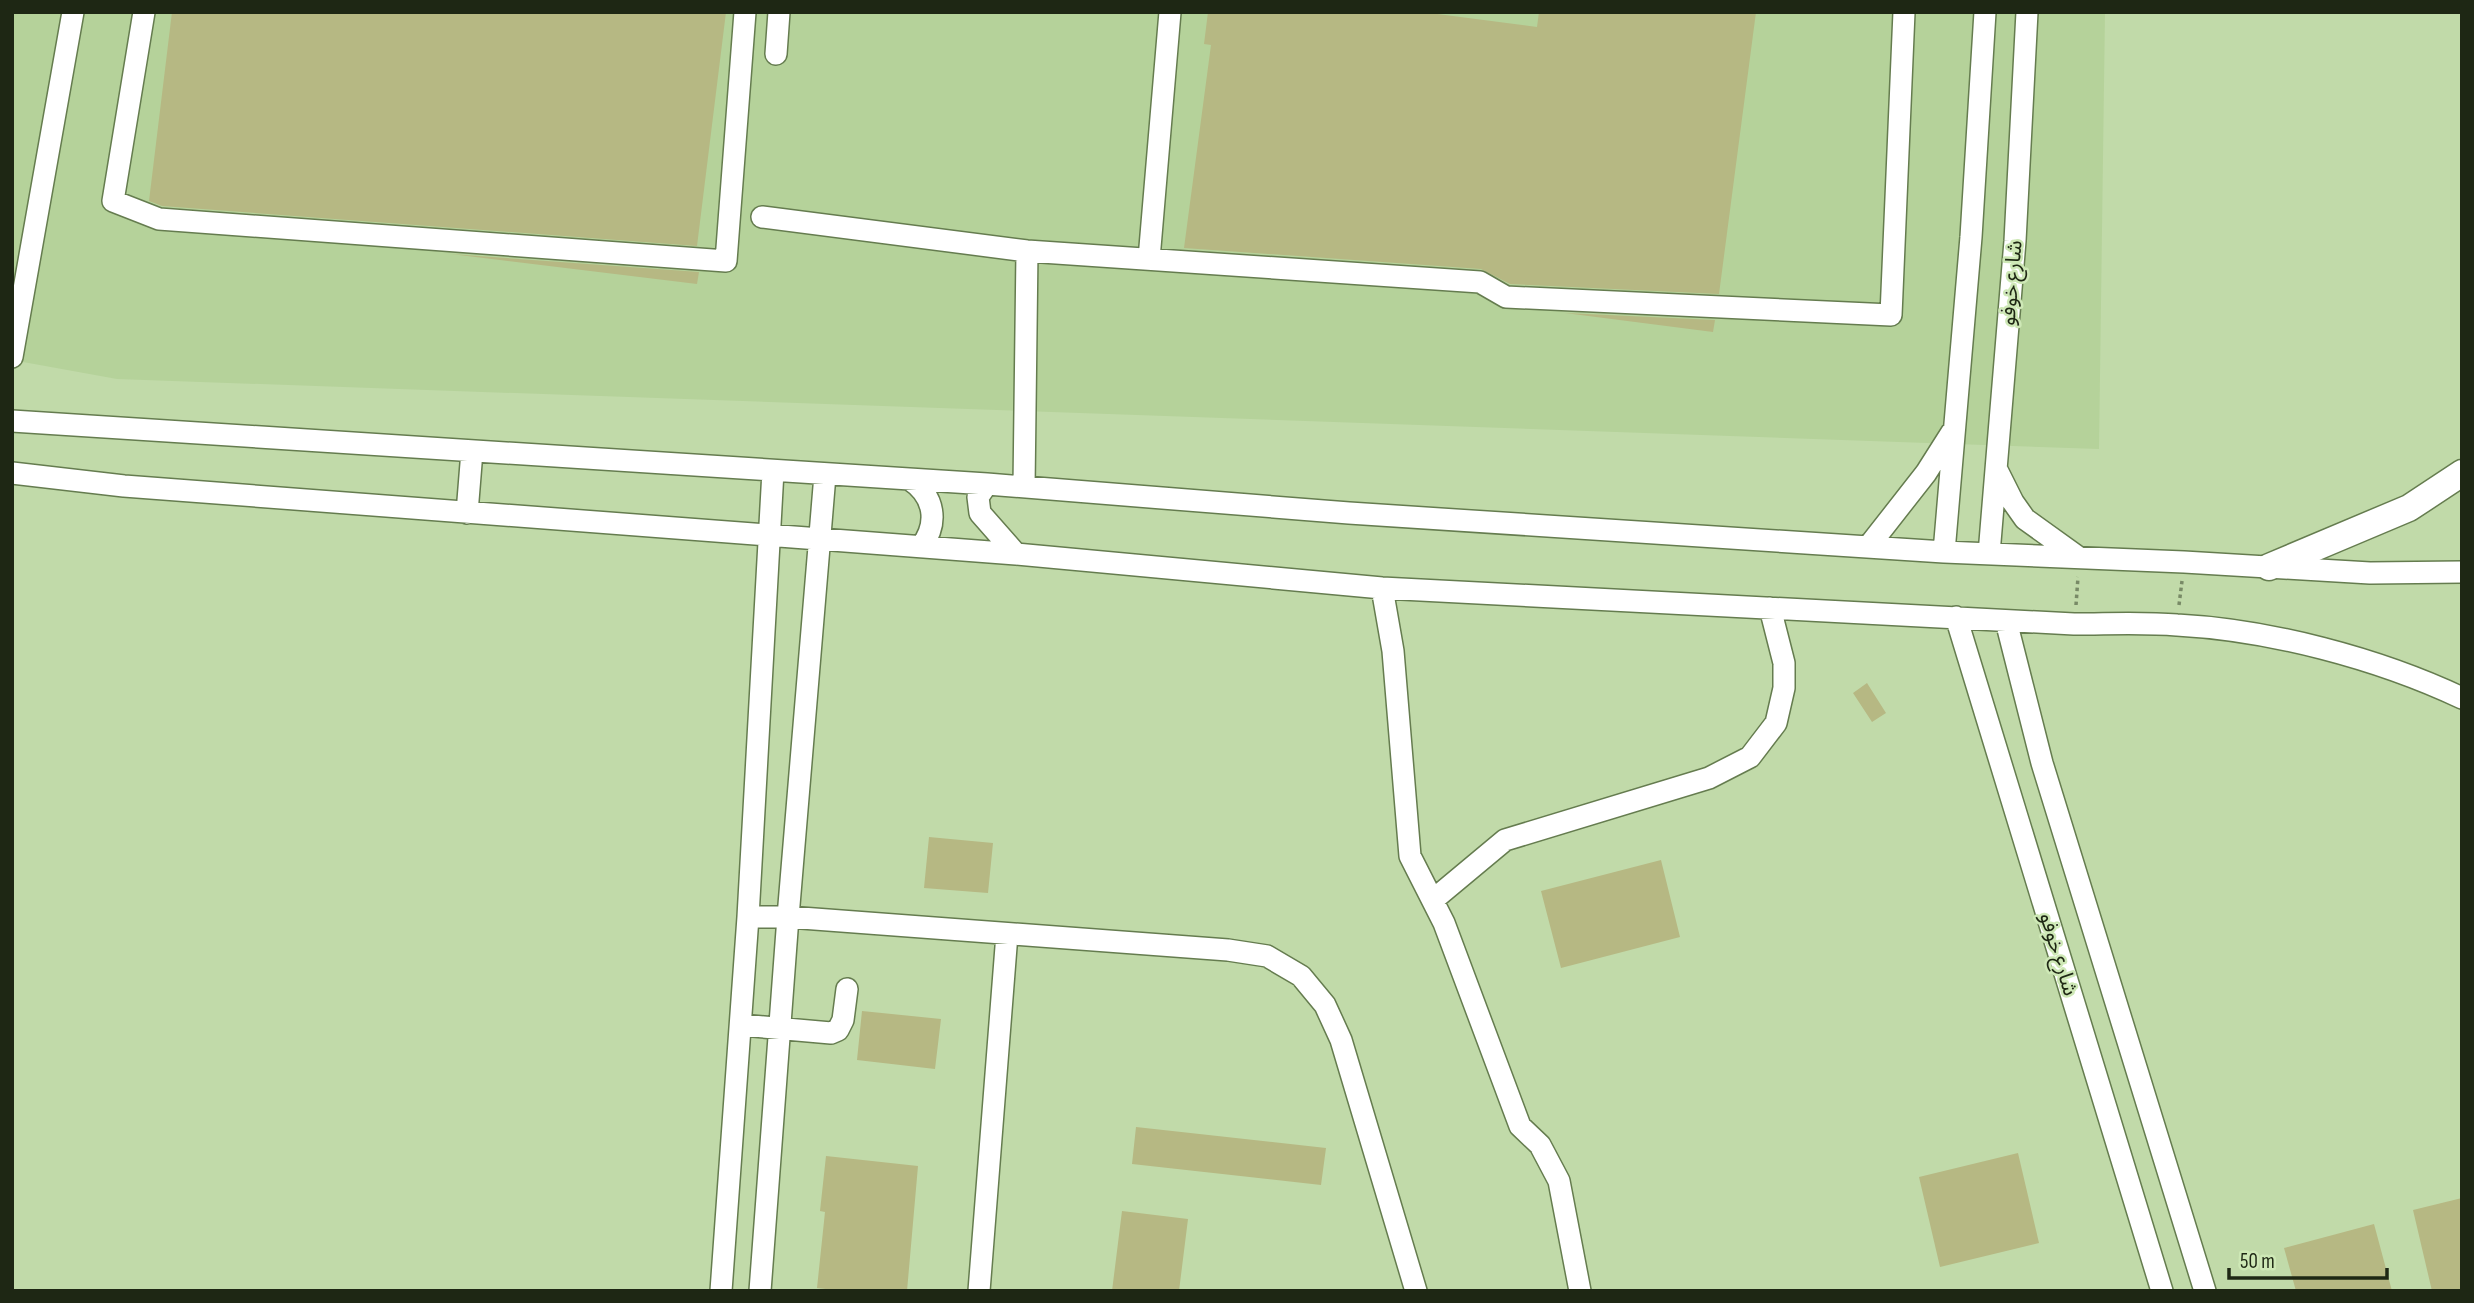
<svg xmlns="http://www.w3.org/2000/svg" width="2474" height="1303" font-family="'Sofia Sans Condensed','Noto Sans Arabic',sans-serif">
  <rect width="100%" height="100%" fill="#c1daa9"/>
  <path fill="#b5d29a" d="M12 12H2105L2099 449 117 379 12 360Z"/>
  <path fill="#b6b883" d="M172 12H726L697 246 162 206 149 201Z
    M1208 12H1422L1537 27 1539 12H1756L1719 294 1510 284 1481 269 1184 248 1211 45 1204 44Z
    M451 254 699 272 697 284Z
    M1565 313 1715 320 1713 332Z
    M1867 683 1886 713 1872 722 1853 693Z
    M929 837 993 843 988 893 924 888Z
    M1661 860 1680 937 1561 968 1541 891Z
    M862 1011 941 1019 935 1069 857 1060Z
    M1136 1127 1326 1148 1321 1185 1132 1164Z
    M2018 1153 2039 1243 1940 1267 1919 1177Z
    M826 1156 918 1166 907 1291H843L817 1288 825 1212 820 1211Z
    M2462 1198V1291H2432L2413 1210Z
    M1122 1211 1188 1219 1179 1291H1112Z
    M2374 1224 2392 1291H2296L2284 1248Z"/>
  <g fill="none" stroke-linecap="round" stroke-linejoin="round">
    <g stroke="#657c4f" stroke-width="24">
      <path id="minor" d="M144 12 113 201 159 219 726 261 745 12
        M776 54 779 12
        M762 217 1027 251 1480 282 1506 297 1891 315 1904 12
        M1149 259 1170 12
        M12 357 73 12
        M12 421 987 484 1349 513 1944 552 2184 562 2370 573 2462 572
        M1997 470 2013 502 2025 519 2078 557
        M12 473 124 486 1016 554 1382 588 2074 624C2108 624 2143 622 2177 625 2270 630 2377 658 2462 698
        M909 479C935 496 939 523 921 547
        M987 484 978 497 980 513 1016 554
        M1024 487 1027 251
        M467 513 472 451
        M1868 547 1926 473 1952 432
        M1944 552 1971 237 1985 12
        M1989 554 2015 241 2027 12
        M1382 588 1393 651 1410 856 1444 923 1520 1126 1540 1145 1559 1181 1580 1291
        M1956 617 2162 1291
        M2006 621 2042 763 2205 1291
        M1433 900 1505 840 1709 778 1750 757 1776 723 1784 688V663L1770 608
        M748 917H788L1228 950 1267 956 1301 976 1325 1005 1341 1040 1416 1291
        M741 1025 831 1033 838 1030 843 1020 847 989
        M721 1291 748 917 773 471
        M760 1291 788 917 825 475
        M979 1291 1007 934"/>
    </g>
    <g stroke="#657c4f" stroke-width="29">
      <path id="major" d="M2269 567 2409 508 2462 473"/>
    </g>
    <path stroke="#788a66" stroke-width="3.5" stroke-dasharray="3.5 3.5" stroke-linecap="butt" d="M2076 605 2078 577
      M2179 605 2182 581"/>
    <use href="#minor" stroke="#fff" stroke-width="21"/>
    <use href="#major" stroke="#fff" stroke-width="26"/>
  </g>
  <g text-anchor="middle" stroke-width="5" stroke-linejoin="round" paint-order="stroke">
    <g font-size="21" fill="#1e2714" stroke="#cee8b6">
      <text transform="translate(2011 283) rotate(-85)" y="7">شارع خوفو</text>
      <text transform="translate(2059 954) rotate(73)" y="7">شارع خوفو</text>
    </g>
  </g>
  <rect width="2474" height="1303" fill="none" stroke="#1e2714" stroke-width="28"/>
  <path d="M2229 1268v10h158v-10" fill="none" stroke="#1e2714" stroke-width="3.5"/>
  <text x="2240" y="1268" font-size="21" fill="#1e2714" stroke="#cee8b6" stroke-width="5" paint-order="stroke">50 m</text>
</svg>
